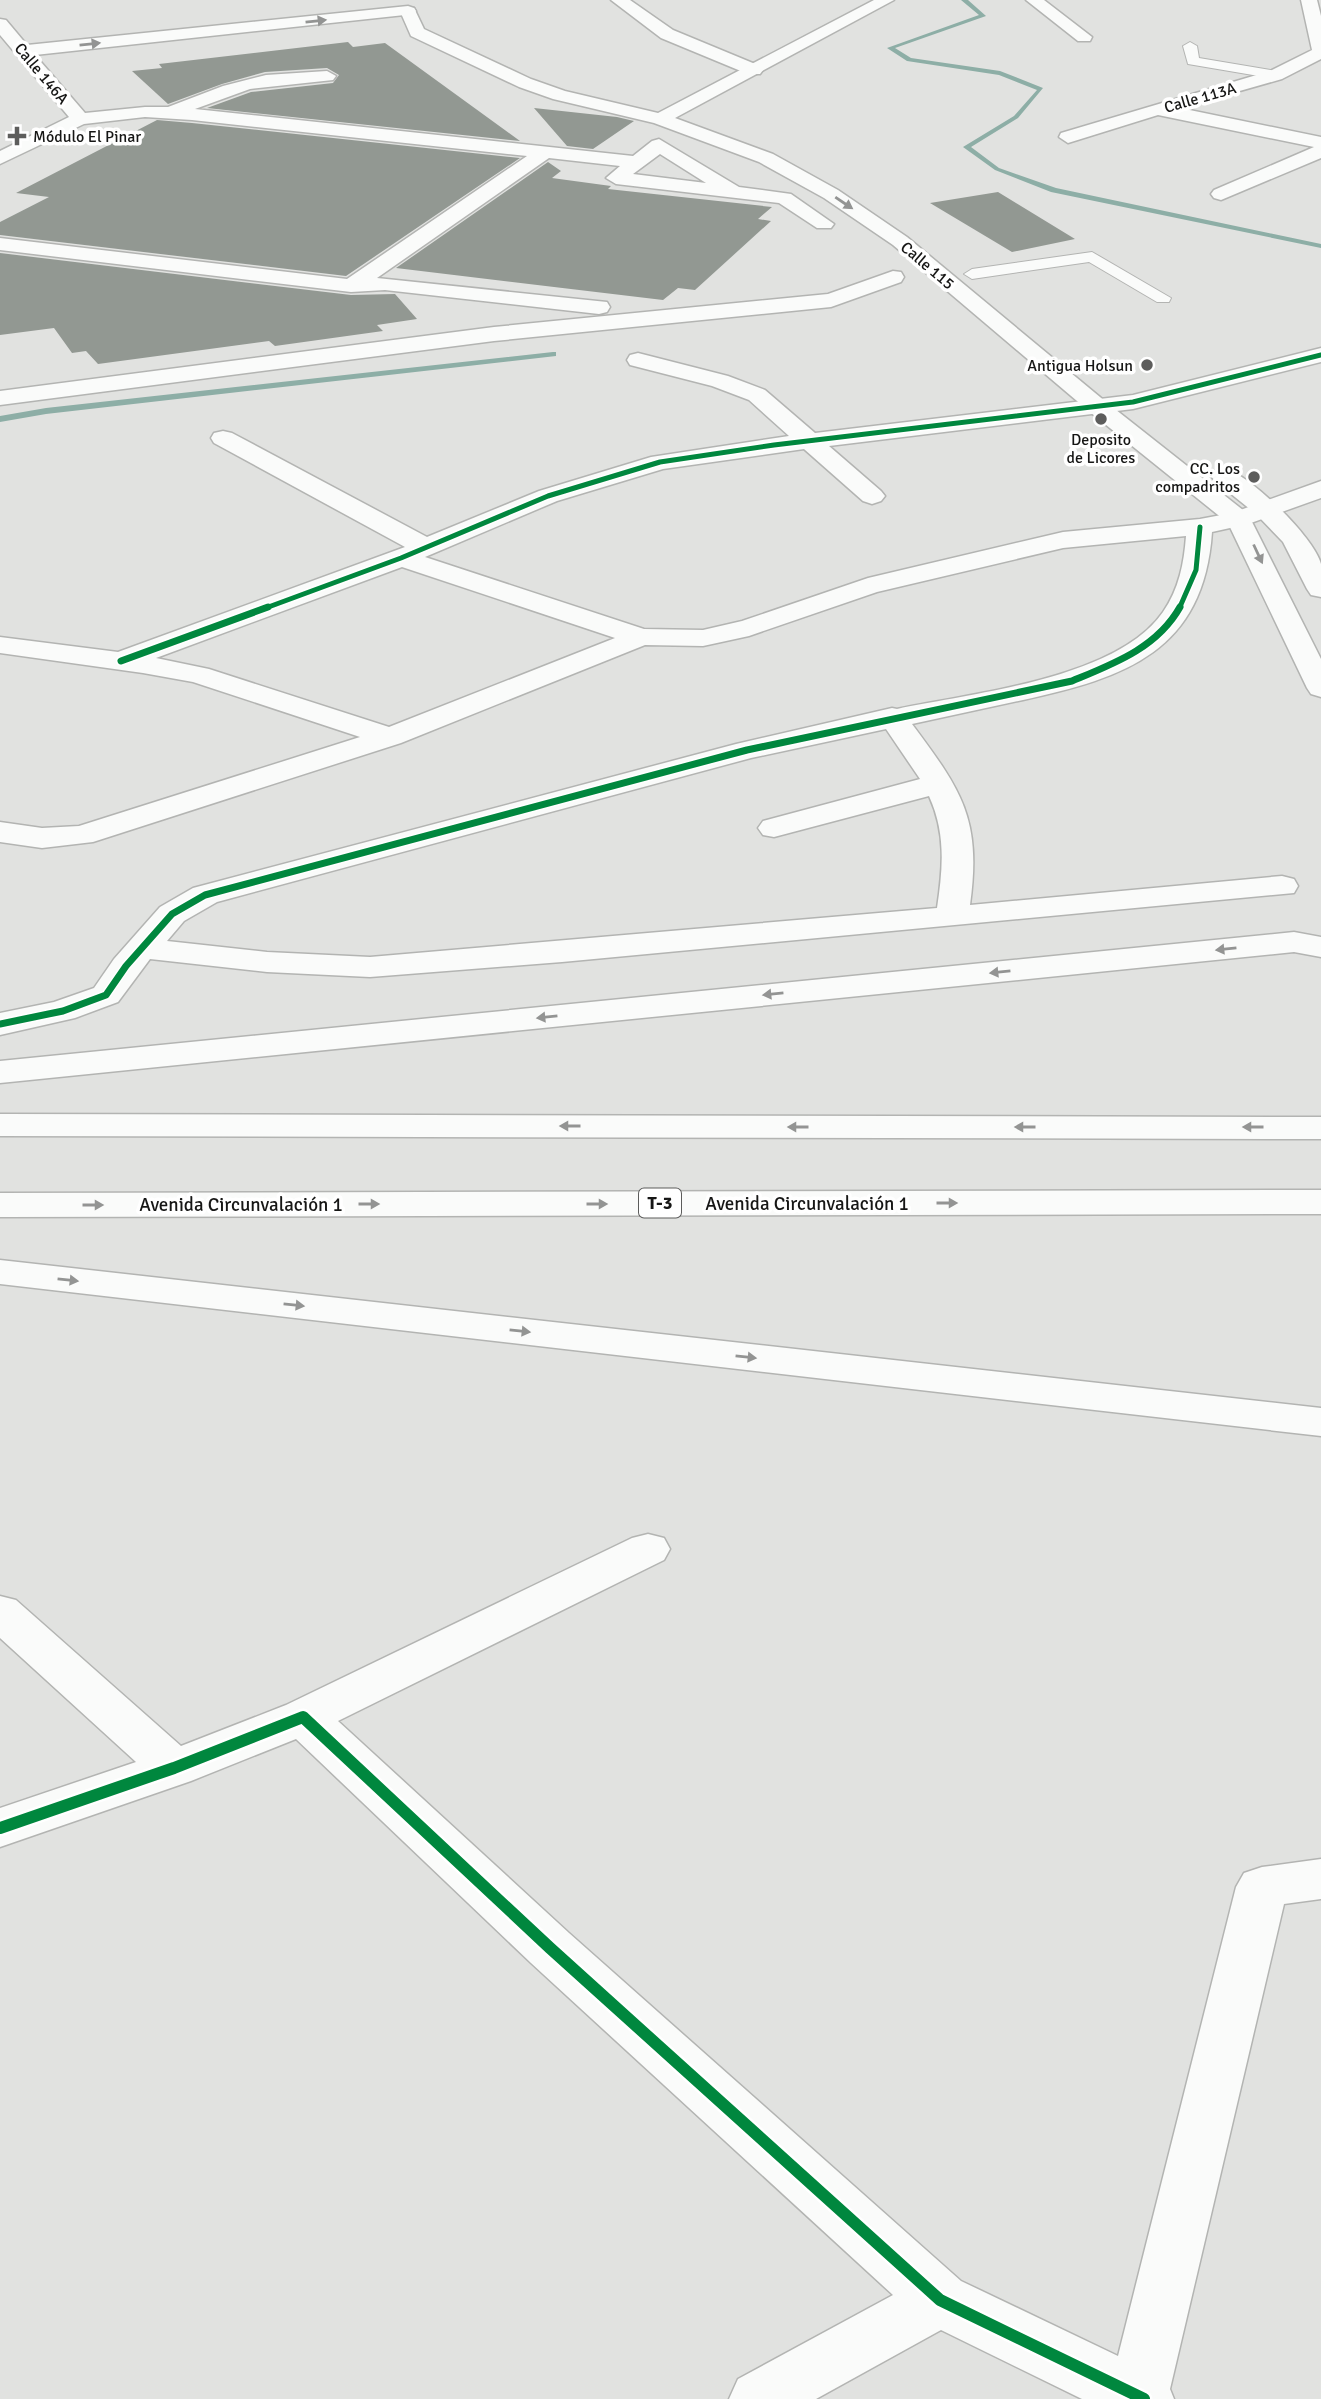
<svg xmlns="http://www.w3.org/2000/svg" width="1321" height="2399" font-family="Signika,sans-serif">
  <rect width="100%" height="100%" fill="#e1e2e0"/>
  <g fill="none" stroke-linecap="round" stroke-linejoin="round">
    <path fill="#8daea6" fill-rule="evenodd" d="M961 0H968L986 16 895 48 911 58 1000 71 1043 88 1018 118 971 147 999 168 1056 188 1321 244V248L1051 192 995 170 963 147 1014 116 1037 90 999 75 907 61 887 48 979 15Z
      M553 352H556V356L46 414 0 422V416L46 408Z"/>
  </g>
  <path fill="#929892" d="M348 42 353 47 385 43 520 141 207 108 251 92 333 83 339 75 327 68 265 72 222 84 168 104 132 71 162 68 159 64Z
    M534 108 617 117 634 121 593 149 567 146Z
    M157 120 192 123 520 158 346 276 0 235V222L49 197 16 193Z
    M548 162 561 171 552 178 611 186 608 189 772 207 758 219 771 221 695 290 678 288 663 300 396 268Z
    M998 192 1075 239 1012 252 930 203Z
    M0 253 351 295 395 294 417 319 377 325 383 331 275 346 269 341 98 364 86 351 72 353 54 328 0 335Z"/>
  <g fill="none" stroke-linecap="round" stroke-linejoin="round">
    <g stroke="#b3b4b2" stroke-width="2">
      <path id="lane" d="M1190 42 1197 46 1199 58 1276 71 1283 75 1276 79 1188 64 1183 46Z
        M1092 252 1171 298 1169 302H1157L1089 262 972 279 964 274 972 269Z"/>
    </g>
    <g stroke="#b3b4b2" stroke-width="3">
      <path id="street" d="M611 0H630L673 30 760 66 763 70 760 74H748L661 38Z
        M1026 0H1044L1092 37 1090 41H1078Z
        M1301 0H1317L1321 16V59L1282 79 1180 108 1321 137V158L1221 200 1214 198 1211 194 1214 190 1314 147 1158 115 1068 143 1059 137 1061 133 1270 71 1312 50Z
        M408 6 414 8 416 11 414 14 35 55 85 113 145 107H168L223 86 266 75 327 71 336 76 333 80 250 89 195 109 633 156 652 141 659 139 739 187 791 194 834 224 831 228H817L779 203 616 184 606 178 620 166 549 158 377 278 607 302 610 307 607 312 599 314 385 290 351 292 0 250V238L347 279 527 156 192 120 145 117 84 124 0 164V151L69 117 0 35V19L6 20 27 45ZM660 154 706 183 633 174Z
        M893 271 901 272 904 277 901 282 831 307 494 341 0 405V391L494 327 828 294Z
        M1321 348V362L1133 409 829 446 881 491 885 496 881 501 872 504 863 501 804 449 663 469 557 501 425 557 644 629 703 630 742 621 868 578 1063 532 1200 519 1232 513 1321 481V498L1248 524 1212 532C1204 651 1125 678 1023 700 986 708 949 716 912 724 961 790 982 818 970 905L1282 876 1294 879 1298 886 1294 893 562 962 370 977 267 972 150 959 118 1002 75 1018 0 1035V1013L54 1002 94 988 114 959 160 907 193 888 736 744 892 708 897 709C972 693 1117 679 1163 612 1179 589 1184 563 1186 536L1063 548 877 592 749 636 703 646 645 645 401 743 93 842 42 848 0 842V822L42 828 79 826 360 737 193 682 143 673 0 653V637L118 652 405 547 214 443 211 438 214 433 223 431 232 433 427 537 539 491 651 457 789 436 749 400 712 386 630 365 627 360 630 355 638 353 728 376 765 390 815 433 1133 395ZM402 567 615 638 389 727 209 669 156 658ZM886 729 920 779 763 821 758 828 763 835 774 837 929 796C946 833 943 868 937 908L370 957 267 952 167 941 184 921 217 902 751 758Z
        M648 1534 664 1538 670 1549 664 1560 338 1721 569 1933 961 2281 1118 2356 1236 1887 1244 1873 1262 1867 1321 1859V1899L1284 1904 1170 2389 1174 2399H1082L941 2330 816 2399H729L738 2379 893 2295 531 1963 296 1739 191 1781 0 1847V1808L136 1762 0 1638V1596L16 1600 181 1746 286 1705 632 1538Z"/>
    </g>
    <g stroke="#b3b4b2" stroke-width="3">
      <path id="secondary" d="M874 0H894L675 118 773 154 838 190 907 237 1106 402 1248 514 1321 659V697L1311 694 1307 688 1228 523 1090 412 893 245 824 198 759 162 654 123 553 99 519 87 411 36 400 11 402 8H414L424 29 531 79 565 91 658 113Z
        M1224 468C1250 475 1314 537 1321 564 1321 573 1321 587 1321 597L1311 595 1307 589 1283 542 1256 514 1215 481 1211 476 1215 471Z"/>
    </g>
    <g stroke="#b3b4b2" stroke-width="3">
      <path id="primary" d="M1294 932 1321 937V957L1294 952 0 1083V1061Z
        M0 1114 1321 1117V1139L0 1136Z
        M1321 1190V1214L0 1217V1193Z
        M0 1260 1321 1408V1436L0 1284Z"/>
    </g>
    <use href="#lane" fill="#fafbfa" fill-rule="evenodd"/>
    <use href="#street" fill="#fafbfa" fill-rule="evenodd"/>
    <use href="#secondary" fill="#fafbfa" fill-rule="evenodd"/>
    <use href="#primary" fill="#fafbfa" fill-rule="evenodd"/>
    <g stroke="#fff" stroke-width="8">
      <path id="cycleway-far2" d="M263 609 401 558 548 496 660 462 774 445 1133 402 1321 355
        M1179 609 1196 570 1200 527"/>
    </g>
    <g stroke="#fff" stroke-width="10">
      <path id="cycleway-far1" d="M121 661 268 607
        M0 1024 63 1011 106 995 126 966 172 914 205 895 747 750 1072 681C1113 664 1157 648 1180 607"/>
    </g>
    <g stroke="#fff" stroke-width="17">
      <path id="cycleway" d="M0 1828 174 1768 303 1717 550 1948 940 2300 1144 2399"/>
    </g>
    <use href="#cycleway-far2" stroke="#00873e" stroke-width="5"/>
    <use href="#cycleway-far1" stroke="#00873e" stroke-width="7"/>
    <use href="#cycleway" stroke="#00873e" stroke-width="12"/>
  </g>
  <defs><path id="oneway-solid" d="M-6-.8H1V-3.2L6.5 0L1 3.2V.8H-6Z" transform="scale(1.75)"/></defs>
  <g fill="#939493">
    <use href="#oneway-solid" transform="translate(316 21) rotate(-6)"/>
    <use href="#oneway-solid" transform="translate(90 44) rotate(-6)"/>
    <use href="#oneway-solid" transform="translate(844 203) rotate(34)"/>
    <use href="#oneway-solid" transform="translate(1258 554) rotate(65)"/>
    <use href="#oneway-solid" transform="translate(1226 949) rotate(174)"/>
    <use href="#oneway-solid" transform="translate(1000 972) rotate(174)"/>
    <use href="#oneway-solid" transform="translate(773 994) rotate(174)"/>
    <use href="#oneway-solid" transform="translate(547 1017) rotate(174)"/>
    <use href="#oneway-solid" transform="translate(570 1126) rotate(-180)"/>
    <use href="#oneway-solid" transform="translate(798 1127) rotate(-180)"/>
    <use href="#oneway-solid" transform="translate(1025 1127) rotate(-180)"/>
    <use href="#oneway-solid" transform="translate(1253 1127) rotate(-180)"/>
    <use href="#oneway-solid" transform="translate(947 1203)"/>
    <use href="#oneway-solid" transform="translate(369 1204)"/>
    <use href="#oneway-solid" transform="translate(597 1204)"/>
    <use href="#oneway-solid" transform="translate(93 1205)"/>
    <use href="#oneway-solid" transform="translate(68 1280) rotate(6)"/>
    <use href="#oneway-solid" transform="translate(294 1305) rotate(6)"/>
    <use href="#oneway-solid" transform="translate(520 1331) rotate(6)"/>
    <use href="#oneway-solid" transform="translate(746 1357) rotate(6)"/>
  </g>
  <g fill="#5d5d5c" stroke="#fff" stroke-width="2.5">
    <path d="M13.5 125.5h7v7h7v7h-7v7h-7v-7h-7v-7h7z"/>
    <circle cx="1147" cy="365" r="7"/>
    <circle cx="1101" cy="419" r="7"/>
    <circle cx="1254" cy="477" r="7"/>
  </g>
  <g text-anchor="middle" stroke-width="7" stroke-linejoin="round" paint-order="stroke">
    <g font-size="16" fill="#161615" stroke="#fff">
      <text transform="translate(42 73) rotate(50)" y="6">Calle 146A</text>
      <text transform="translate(1200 97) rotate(-16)" y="6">Calle 113A</text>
      <text transform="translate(928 265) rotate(40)" y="6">Calle 115</text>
    </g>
    <g font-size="16" fill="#161615" stroke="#fff" text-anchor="end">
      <text x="33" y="142" text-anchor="start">Módulo El Pinar</text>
      <text x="1133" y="371">Antigua Holsun</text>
      <text x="1101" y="445" text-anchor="middle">Deposito<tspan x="1101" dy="18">de Licores</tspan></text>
      <text x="1240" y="474">CC. Los<tspan x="1240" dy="18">compadritos</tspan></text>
    </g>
    <rect fill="#fff" stroke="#5c5c5b" stroke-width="2" x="639" y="1188.5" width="42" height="29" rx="5"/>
    <g font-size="18" font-weight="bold" fill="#161615">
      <text x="660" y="1209">T-3</text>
    </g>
    <g font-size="19" fill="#161615" stroke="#fff">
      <text x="807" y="1210">Avenida Circunvalación 1</text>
      <text x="241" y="1211">Avenida Circunvalación 1</text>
    </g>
  </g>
</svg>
